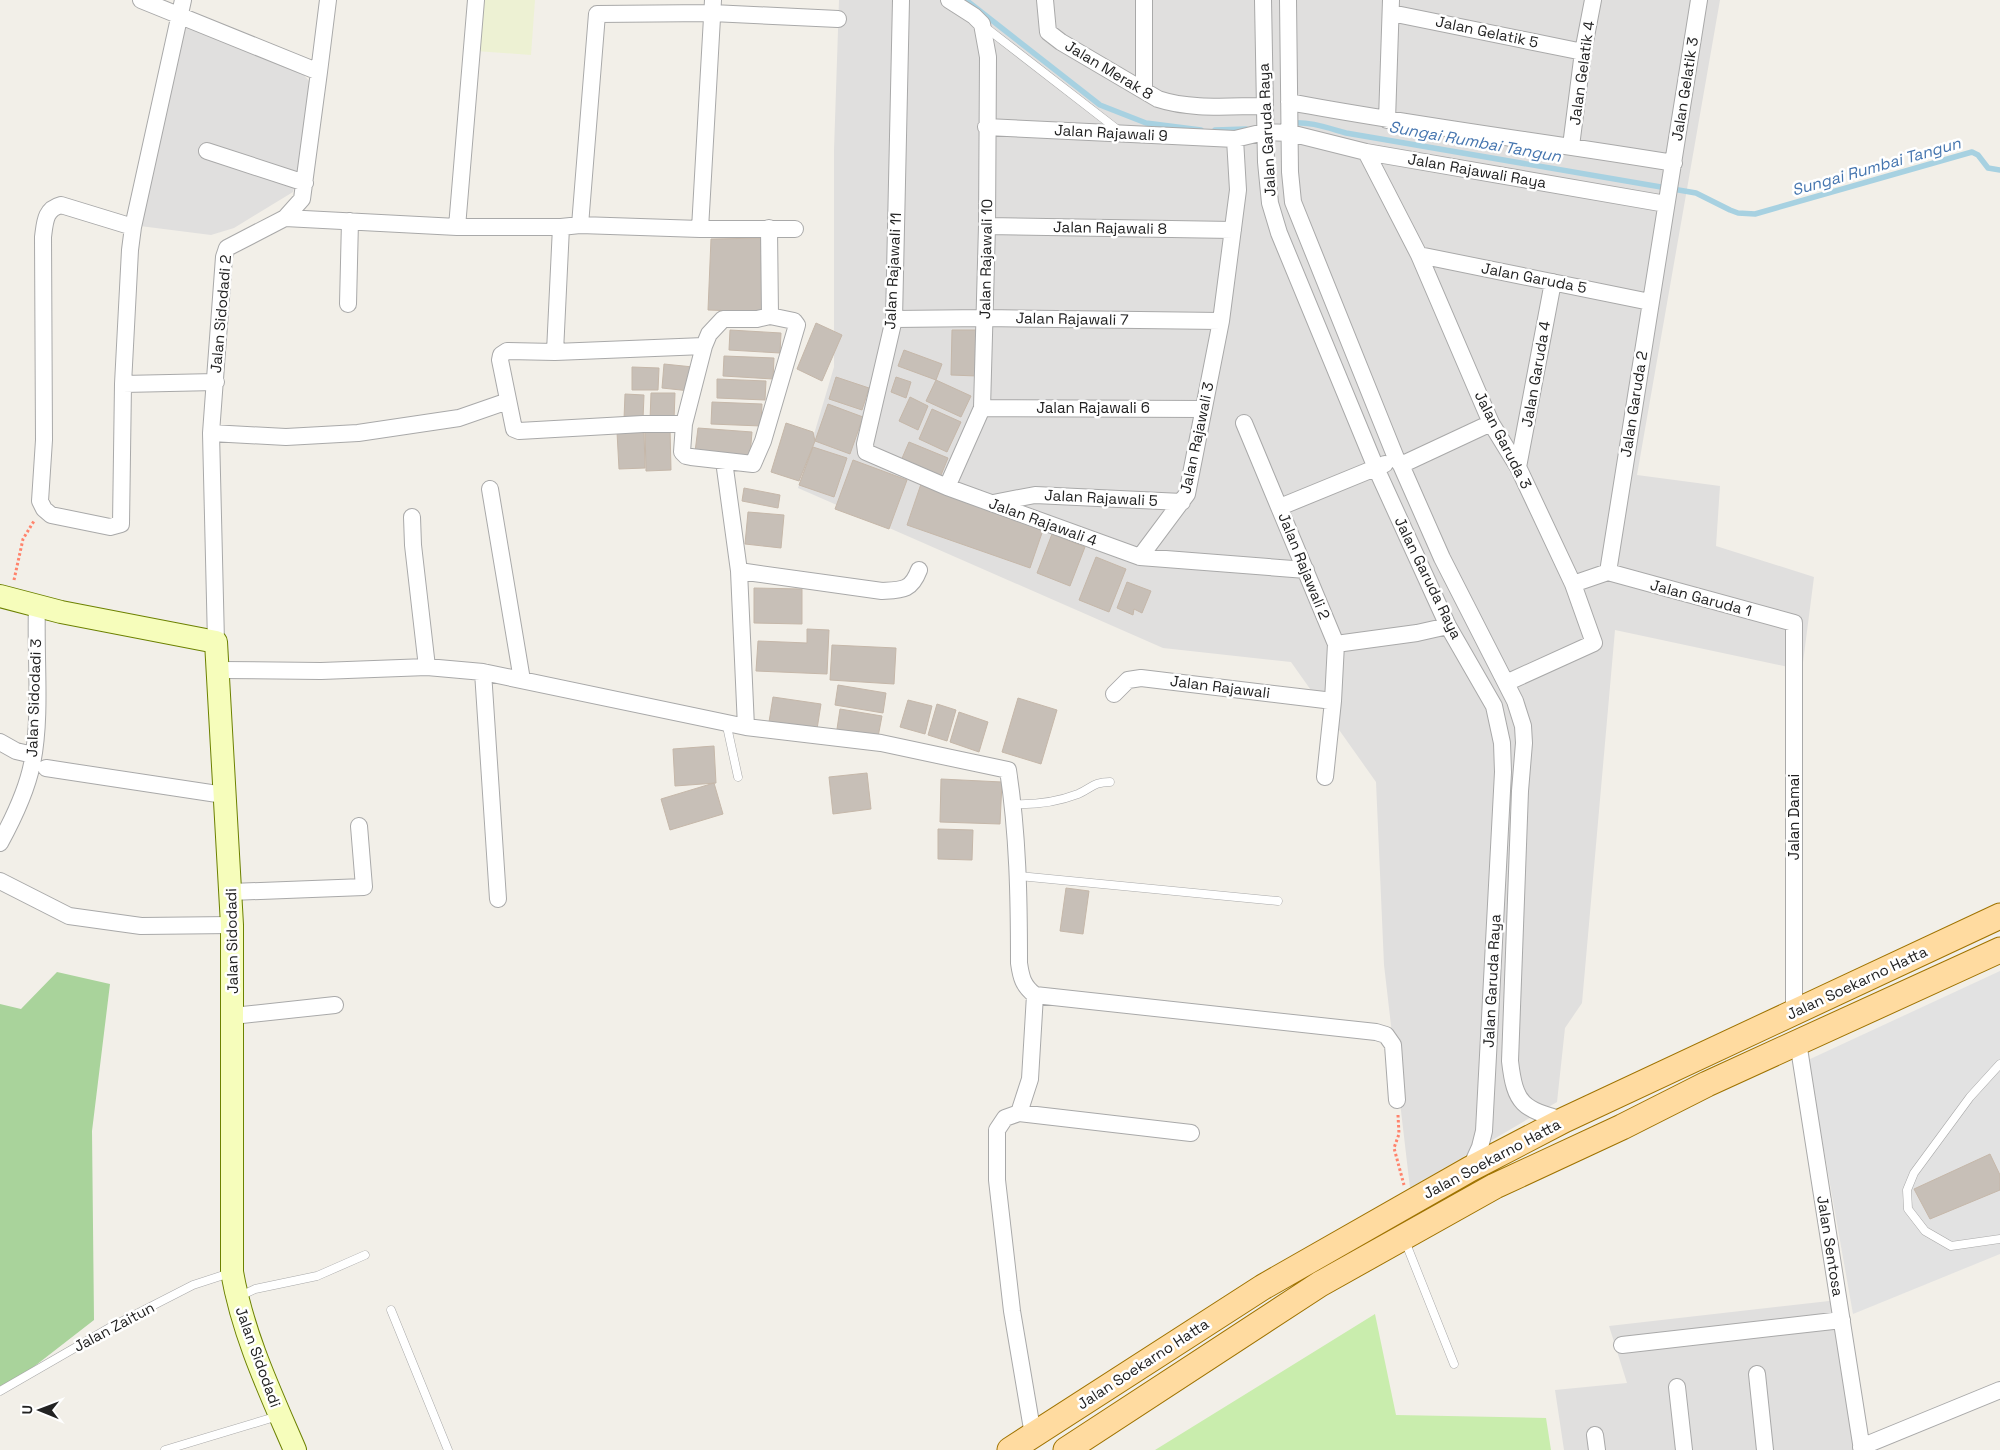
<svg xmlns="http://www.w3.org/2000/svg" width="2000" height="1450" font-family="'Space Grotesk',sans-serif">
  <rect width="100%" height="100%" fill="#f2efe8"/>
  <path fill="#e0dfde" d="M839 0H1720L1637 475 1720 486 1716 546 1814 577 1802 670 1615 630 1582 1003 1565 1028 1557 1102 1410 1188 1384 965 1376 782 1291 662 1163 648 798 488 834 367V150Z
    M181 24 303 74 309 81 302 152 293 192 234 228 211 235 140 226Z
    M1838 1300 1856 1450H1564L1555 1390 1627 1383 1609 1326Z"/>
  <path fill="#edf1d3" d="M482 0H535L531 55 476 51Z"/>
  <path fill="#c9edad" d="M1375 1314 1396 1415 1546 1418 1551 1450H1155Z"/>
  <path fill="#a9d39b" d="M57 972 110 984 92 1131 94 1320 0 1393V1004L21 1009Z"/>
  <path fill="#e2e2e2" d="M2000 971V1254L1853 1314 1808 1060Z"/>
  <g fill="none" stroke-linecap="round" stroke-linejoin="round">
    <path stroke="#a7d1e1" stroke-width="5.5" d="M966 0 1100 105 1146 123 1201 130
      M1290 123C1310 121 1328 128 1346 133L1696 193 1730 210 1738 213 1755 214 1972 152 1978 155 1988 168 2000 170
      M1215 130 1246 129"/>
  </g>
  <path fill="#c7bfb7" stroke="#c5b7a9" d="M765 238 762 312 708 310 711 239Z
    M816 323 842 335 822 381 797 369Z
    M730 330 781 333 780 353 729 350Z
    M952 330H978L977 376 951 375Z
    M904 350 942 364 936 380 898 366Z
    M724 356 774 358 773 379 723 376Z
    M664 364 693 367 690 391 662 388Z
    M632 367 659 368 658 390H632Z
    M836 377 869 388 862 410 829 399Z
    M896 377 911 382 906 398 891 392Z
    M717 379 766 381 765 400 717 398Z
    M936 380 971 396 961 417 926 401Z
    M651 393H675L674 420H650Z
    M625 394 644 395 643 419H624Z
    M910 397 928 406 918 430 899 421Z
    M712 402 762 404 761 426 711 424Z
    M828 404 863 417 850 454 815 441Z
    M932 409 961 422 947 452 919 439Z
    M786 423 813 432 815 441 799 481 771 472Z
    M670 428 671 470 646 471 645 429Z
    M698 428 752 432 750 456 695 452Z
    M644 430 645 468 619 469 617 432Z
    M909 442 948 458 939 480 900 463Z
    M813 447 847 458 834 497 799 485Z
    M853 460 907 480 889 529 835 509Z
    M921 484 1044 527 1030 568 907 525Z
    M744 488 780 495 778 508 742 501Z
    M748 512 784 515 781 548 745 544Z
    M1052 534 1085 547 1070 586 1037 573Z
    M1096 557 1126 569 1109 612 1079 600Z
    M1127 582 1151 591 1142 613 1134 609 1133 615 1117 608Z
    M754 588 802 589V624L754 623Z
    M807 629 829 630 827 674 756 671 758 641 807 643Z
    M832 645 896 648 894 684 830 680Z
    M838 685 886 693 883 713 835 705Z
    M773 697 821 704 817 729 769 722Z
    M1018 698 1057 710 1041 764 1002 752Z
    M908 700 932 706 925 734 900 727Z
    M937 704 956 710 947 741 928 735Z
    M840 709 882 716 878 737 837 729Z
    M959 712 988 722 979 752 950 742Z
    M714 746 716 783 675 786 673 749Z
    M867 773 871 809 833 814 829 777Z
    M941 779 1002 782 1000 824 940 822Z
    M714 783 723 814 670 830 661 799Z
    M938 829 973 830 972 860 938 859Z
    M1066 888 1089 891 1083 934 1060 931Z
    M1990 1154 2000 1175V1190L1930 1219 1914 1189Z"/>
  <g fill="none" stroke-linecap="round" stroke-linejoin="round">
    <g stroke="#a9a9a9" stroke-width="9">
      <path id="lane" d="M985 27 1118 130
        M726 722 738 777
        M1013 804C1036 805 1057 802 1078 794 1092 788 1093 782 1110 782
        M1019 876 1278 901
        M2000 1064 1970 1097 1914 1173 1907 1190 1908 1209 1925 1231 1951 1246 2000 1239
        M1405 1241 1454 1364
        M238 1297 255 1289 317 1276 365 1255
        M391 1310 448 1450
        M0 1391 111 1327 193 1285 230 1273
        M165 1450 278 1416"/>
    </g>
    <g stroke="#a9a9a9" stroke-width="18">
      <path id="street" d="M141 0 319 72 302 199 285 218 227 248 224 257 211 433 216 642
        M901 0 894 319 865 444 866 452 947 487 1140 557 1306 570
        M1045 0 1048 32 1061 42 1158 99C1191 110 1230 106 1264 106
        M1263 0 1266 162 1270 203 1279 233 1376 468 1448 626 1494 706 1502 743 1503 772 1484 1131 1480 1147 1470 1169
        M1288 0 1290 172 1293 202 1396 458 1401 465 1442 558 1515 701 1523 726 1524 743 1520 791 1510 1061C1515 1105 1523 1109 1564 1120
        M1391 13 1583 52
        M319 72 328 0
        M1144 90V0
        M1289 102C1417 126 1546 142 1674 163
        M1387 120 1391 0
        M986 127 1235 139 1264 132 1290 133 1366 152 1666 204
        M1571 146 1583 52 1593 0
        M207 151 305 183
        M1366 152 1419 255 1491 423 1518 467 1573 584 1594 643 1506 683
        M285 218 457 227H561L580 225 700 229H795
        M580 225 597 14 712 13 838 19
        M987 226 1233 230
        M133 227 61 205C45 209 45 222 43 237L44 440 40 501 44 509 51 515 110 527 121 524 123 384 130 250 133 227 183 0
        M457 227 476 0
        M561 227 555 352 704 346 684 424 682 452 686 456 691 457 753 464 763 441 797 325 794 321 770 316 769 228
        M700 229 713 0
        M1419 255 1650 302
        M348 304 350 221
        M894 319 985 318 1221 321
        M704 346 709 334 723 319H757L770 316
        M555 352 507 351 501 355 500 360 514 429 519 431 643 424H684
        M123 384 216 382
        M982 408 1203 409
        M1244 423 1336 644 1417 633 1448 626
        M211 433 286 437 358 433 459 418 508 401
        M724 461 739 571 746 727
        M1401 465 1491 423
        M1518 467 1553 282
        M947 487 982 408 987 226 988 57 982 24 974 16 949 0
        M490 489 522 680
        M993 503 1035 495 1182 502
        M1280 507 1385 464
        M412 517 413 545 427 667
        M1140 557 1187 494 1221 321 1238 190 1235 139
        M739 571 882 591C902 590 911 591 919 570
        M1608 572 1794 623V1012
        M1608 572 1699 0
        M1573 584 1608 572
        M219 670 321 671 427 667 483 672 746 727 881 743 1008 770C1018 835 1019 898 1019 963 1021 977 1023 986 1035 995L1376 1032 1386 1035 1393 1045 1397 1100
        M483 672 498 899
        M1114 694 1128 680 1141 678 1333 701
        M0 742 16 751 33 755
        M46 768 224 795
        M1325 777 1333 701 1336 644
        M0 843C12 821 27 789 32 764 42 715 35 657 37 606
        M0 881 69 916 141 926 232 925
        M231 892 364 887 359 826
        M233 1016 335 1005
        M1798 1042 1862 1450
        M1019 1113 1030 1079 1035 995
        M1622 1345 1842 1320
        M1757 1374 1765 1450
        M1677 1387 1684 1450
        M1033 1435 1012 1311 997 1180V1130L1005 1118 1019 1113 1191 1133
        M1595 1435 1597 1450
        M1861 1447 2000 1390"/>
    </g>
    <g stroke="#6c8100" stroke-width="24">
      <path id="secondary" d="M0 596 61 612 216 642 232 925V1272C243 1335 270 1392 295 1450"/>
    </g>
    <g stroke="#9f7300" stroke-width="27">
      <path id="primary" d="M1010 1450 1263 1287 1470 1169 1564 1120 2000 916
        M1066 1450 1320 1284 1495 1186 1622 1127 1707 1084 2000 950"/>
    </g>
    <path stroke="#ff836c" stroke-width="3" stroke-dasharray="2.5 2.5" stroke-linecap="butt" d="M14 580 23 539 34 521
      M1398 1115 1399 1134 1394 1148 1404 1185"/>
    <use href="#lane" stroke="#fff" stroke-width="8"/>
    <use href="#street" stroke="#fff" stroke-width="16"/>
    <use href="#secondary" stroke="#f6fdbb" stroke-width="22"/>
    <use href="#primary" stroke="#ffdba0" stroke-width="25"/>
  </g>
  <g text-anchor="middle" stroke-width="5" stroke-linejoin="round" paint-order="stroke">
    <g font-size="15" fill="#222" stroke="#fff">
      <text transform="translate(1487 32) rotate(12)" y="5">Jalan Gelatik 5</text>
      <text transform="translate(1109 70) rotate(31)" y="5">Jalan Merak 8</text>
      <text transform="translate(1582 73) rotate(-82)" y="5">Jalan Gelatik 4</text>
      <text transform="translate(1685 89) rotate(-81)" y="5">Jalan Gelatik 3</text>
      <text transform="translate(1267 130) rotate(-93)" y="5">Jalan Garuda Raya</text>
      <text transform="translate(1111 133) rotate(3)" y="5">Jalan Rajawali 9</text>
      <text transform="translate(1477 171) rotate(10)" y="5">Jalan Rajawali Raya</text>
      <text transform="translate(1110 228) rotate(1)" y="5">Jalan Rajawali 8</text>
      <text transform="translate(986 259) rotate(-89)" y="5">Jalan Rajawali 10</text>
      <text transform="translate(893 271) rotate(-87)" y="5">Jalan Rajawali 11</text>
      <text transform="translate(1534 278) rotate(11)" y="5">Jalan Garuda 5</text>
      <text transform="translate(221 314) rotate(-85)" y="5">Jalan Sidodadi 2</text>
      <text transform="translate(1072 319) rotate(1)" y="5">Jalan Rajawali 7</text>
      <text transform="translate(1536 374) rotate(-80)" y="5">Jalan Garuda 4</text>
      <text transform="translate(1634 404) rotate(-81)" y="5">Jalan Garuda 2</text>
      <text x="1093" y="413">Jalan Rajawali 6</text>
      <text transform="translate(1197 438) rotate(-78)" y="5">Jalan Rajawali 3</text>
      <text transform="translate(1503 440) rotate(63)" y="5">Jalan Garuda 3</text>
      <text transform="translate(1101 498) rotate(3)" y="5">Jalan Rajawali 5</text>
      <text transform="translate(1043 522) rotate(20)" y="5">Jalan Rajawali 4</text>
      <text transform="translate(1304 566) rotate(68)" y="5">Jalan Rajawali 2</text>
      <text transform="translate(1428 578) rotate(64)" y="5">Jalan Garuda Raya</text>
      <text transform="translate(1701 598) rotate(15)" y="5">Jalan Garuda 1</text>
      <text transform="translate(1220 687) rotate(7)" y="5">Jalan Rajawali</text>
      <text transform="translate(34 698) rotate(-88)" y="5">Jalan Sidodadi 3</text>
      <text transform="translate(1794 817) rotate(-90)" y="5">Jalan Damai</text>
      <text transform="translate(232 941) rotate(-91)" y="5">Jalan Sidodadi</text>
      <text transform="translate(1492 981) rotate(-87)" y="5">Jalan Garuda Raya</text>
      <text transform="translate(1857 983) rotate(-25)" y="5">Jalan Soekarno Hatta</text>
      <text transform="translate(1492 1159) rotate(-28)" y="5">Jalan Soekarno Hatta</text>
      <text transform="translate(1830 1246) rotate(81)" y="5">Jalan Sentosa</text>
      <text transform="translate(114 1327) rotate(-28)" y="5">Jalan Zaitun</text>
      <text transform="translate(258 1357) rotate(70)" y="5">Jalan Sidodadi</text>
      <text transform="translate(1143 1364) rotate(-33)" y="5">Jalan Soekarno Hatta</text>
    </g>
    <g font-size="16" font-style="italic" fill="#4575af" stroke="#fff">
      <text transform="translate(1475 141) rotate(10)" y="6">Sungai Rumbai Tangun</text>
      <text transform="translate(1876 166) rotate(-16)" y="6">Sungai Rumbai Tangun</text>
    </g>
  </g>
  <g transform="translate(40 1410) rotate(271)" stroke="#ffffff" stroke-width="4" paint-order="stroke">
  <path d="M0-4L9 19L0 12L-9 19Z" fill="#222222"/>
  <text y="-8" font-size="14" font-weight="bold" text-anchor="middle" fill="#222222">U</text>
  </g>
</svg>
